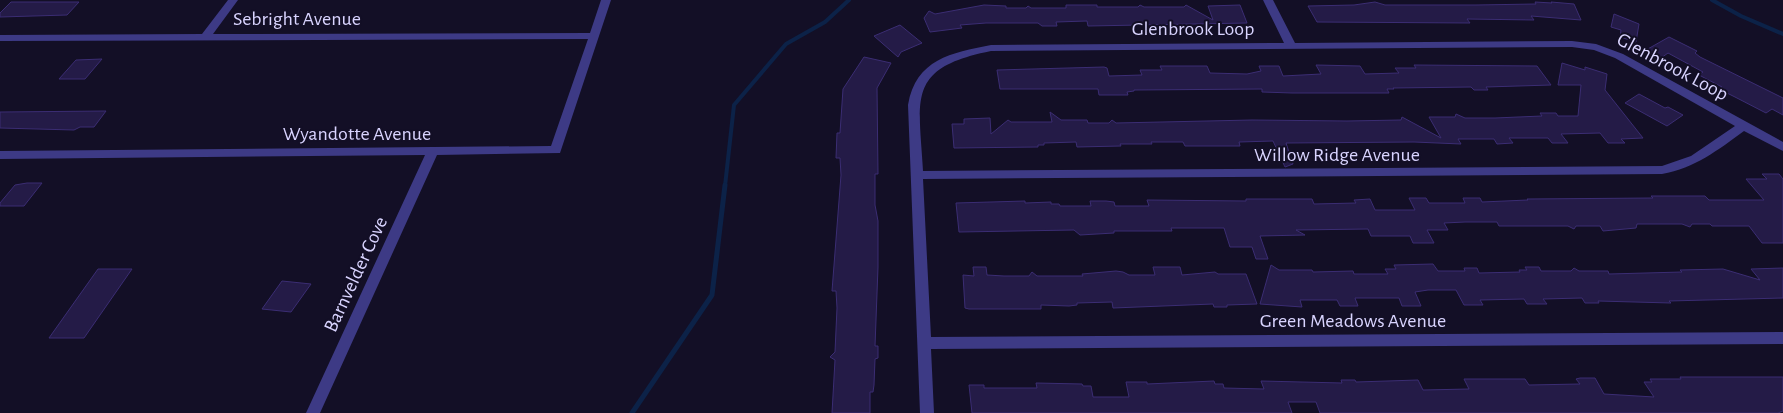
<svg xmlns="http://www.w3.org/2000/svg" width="1783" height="413" font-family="'Alegreya Sans',sans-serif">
  <rect width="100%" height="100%" fill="#130f26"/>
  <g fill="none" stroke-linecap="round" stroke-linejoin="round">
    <path stroke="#0c2248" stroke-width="4" d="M1712 0 1741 16 1783 34
      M725 186 734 105 786 44 825 22 849 0"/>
    <path stroke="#0c2248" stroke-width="5" d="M632 413 712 295 725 185"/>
  </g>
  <path fill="#241b47" stroke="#3b2d73" d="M11 2H79L67 15 0 17V13Z
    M1375 2 1385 5H1476L1536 4 1535 2 1552 3 1551 2 1574 4 1581 20 1531 16 1534 20 1467 19 1470 23 1317 22 1308 6 1354 5Z
    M984 5 1006 6V8H1026L1028 6 1031 8H1066V5H1097V7H1138L1140 5 1144 7H1184L1186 5 1213 20 1208 6 1240 5 1247 23 1088 26 1087 21 1056 22 1057 26H1042L1038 23H986L960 25 962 28 930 32 924 18 929 11 935 14Z
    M1614 14 1639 24 1636 42 1620 37 1621 30 1611 27Z
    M900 25 922 43 901 52 898 57 874 36Z
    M1669 37 1697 51 1695 53 1700 57 1783 98V115L1772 109 1766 113 1735 97 1719 89 1722 87 1699 75 1703 72 1668 53 1661 58 1646 50Z
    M864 57 891 63 877 88 878 174H875V205L878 221V267L875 346H878V358L875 359 874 385 873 392H870V413H832L835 360 830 357 835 352 837 308 836 291H832L841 175 840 158H836L837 133H840L843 89Z
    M102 59 85 79H59L76 60Z
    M1562 63 1585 70V67L1607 74 1605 90 1643 138 1621 139 1625 143H1608L1600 133 1561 134 1568 143H1552L1548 138H1509L1513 143 1497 144 1494 139H1458L1461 144 1414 142 1286 143 1293 164 1285 167 1273 141 1239 142 1240 146H1185L1183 142H1151L1152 144H1120L1121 146 1077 147 1076 142 1044 143V145H1038V147L954 148 952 124H964V119L990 118 991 134 1008 120 1011 122H1052L1050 112 1061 120H1087L1088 123H1109L1112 120 1116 123 1252 120 1347 121 1401 120 1402 117 1441 138 1429 117H1455L1456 114 1465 118H1495L1542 116 1540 113H1556L1558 116H1578L1581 85H1558Z
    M1316 65 1360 66 1365 74 1399 73 1395 68H1416L1414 65 1537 66 1551 85 1486 87 1488 90H1474L1471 87 1393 88 1394 89H1387L1389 93H1292L1262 92V89L1134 90V91L1127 92 1128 95H1099L1098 89H1000L997 70 1104 67 1107 68 1109 76 1142 75 1140 70H1162L1160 66H1207L1210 73 1247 74 1261 71 1259 66H1279L1283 76 1321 74Z
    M1639 94 1665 108 1668 107 1683 115 1667 126 1625 103Z
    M106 111 94 127H80L74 130 0 128V112Z
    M1762 174H1779L1783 179V243H1762L1749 226H1712L1710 224H1692L1690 227 1682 224H1637L1636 228 1603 231 1600 226H1576L1574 229 1568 226H1499L1497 222H1465L1444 223 1448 230H1427L1434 243H1413L1410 236H1371L1368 229 1296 230 1305 235 1260 236 1268 259H1256L1252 247H1230L1224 228H1171L1172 231H1114V233L1080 235 1074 230 959 232 956 203 1025 201V203L1051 202V204H1059L1060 206H1091L1090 201H1106L1114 202 1115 206H1149L1147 200 1246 201V199H1312L1314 204 1356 203 1354 200 1370 199 1375 210H1415L1409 198H1426L1429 203H1465L1463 198H1480L1482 202 1528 200 1527 199 1653 198 1651 196H1705L1709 200H1764L1746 179H1767Z
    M27 183H42L24 206H0V203L15 185Z
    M1433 264 1438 271H1465L1464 268H1477L1479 273 1520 272 1519 270H1527L1525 267H1539L1541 271H1571L1574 268 1579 271H1608L1609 274 1682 272 1680 270 1723 269 1760 280 1751 269 1783 268V298L1669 301 1671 303 1598 301 1599 303H1585L1582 298 1543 299 1547 304H1527L1524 299 1480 300 1483 305H1464L1456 290H1428L1415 292 1421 306H1402L1399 298H1355L1358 306H1340L1337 300H1300L1302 307 1260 304 1271 265 1279 270H1312L1313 272 1353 271 1354 274H1388L1385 269H1396L1394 265Z
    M973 267H986L987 275 1004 276H1029L1032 272 1037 276H1083L1082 274 1116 271 1123 272 1129 275H1155L1153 267H1180L1182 275 1215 272 1218 274H1246L1257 304 1227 305V307H1214L1213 304 1113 308 1112 302 1077 303V305L1069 306 1041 305V309H969L965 308 963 275 974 276Z
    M98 269H132L84 338H49Z
    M282 281 311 284 291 312 262 309Z
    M1680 377H1783V411L1778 413H1320L1316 402H1288L1292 413H972L969 385H984V388H1037L1036 383 1082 384 1083 386H1091L1093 397H1129L1126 382H1147V384L1214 381 1215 384H1223L1224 388 1264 389 1261 381 1342 383 1341 380H1355L1356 382 1418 380 1423 390 1469 389 1464 379H1525L1529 385 1580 384 1576 379 1580 378H1595L1604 394 1654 397 1644 382H1652L1650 379H1681Z"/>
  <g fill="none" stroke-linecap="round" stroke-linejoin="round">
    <path fill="#3d3a85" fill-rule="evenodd" d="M228 0H238L213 34 590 33 601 0H611L560 153 437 155 320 413H306L425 155 0 159V151L551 146 588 39 0 41V35L202 34Z
      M1263 0H1273L1295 43 1572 41 1596 44 1623 54 1783 142V151L1744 131C1718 150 1695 168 1662 174L923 179 931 337 1783 332V344L931 349 934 413H920L908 105C916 59 951 53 991 45L1284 43ZM1572 47 1594 50 1615 58 1735 126 1691 156 1662 166 923 171C919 98 906 68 991 51Z"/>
  </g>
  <g text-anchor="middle" stroke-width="4" stroke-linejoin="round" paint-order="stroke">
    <g font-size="20" fill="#d9d4ff" stroke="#130f26">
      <text x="297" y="25">Sebright Avenue</text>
      <text x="1193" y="35">Glenbrook Loop</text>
      <text transform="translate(1673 66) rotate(28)" y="7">Glenbrook Loop</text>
      <text x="357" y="140">Wyandotte Avenue</text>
      <text x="1337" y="161">Willow Ridge Avenue</text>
      <text transform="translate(355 274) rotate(-65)" y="7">Barnvelder Cove</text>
      <text x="1353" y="327">Green Meadows Avenue</text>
    </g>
  </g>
</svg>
